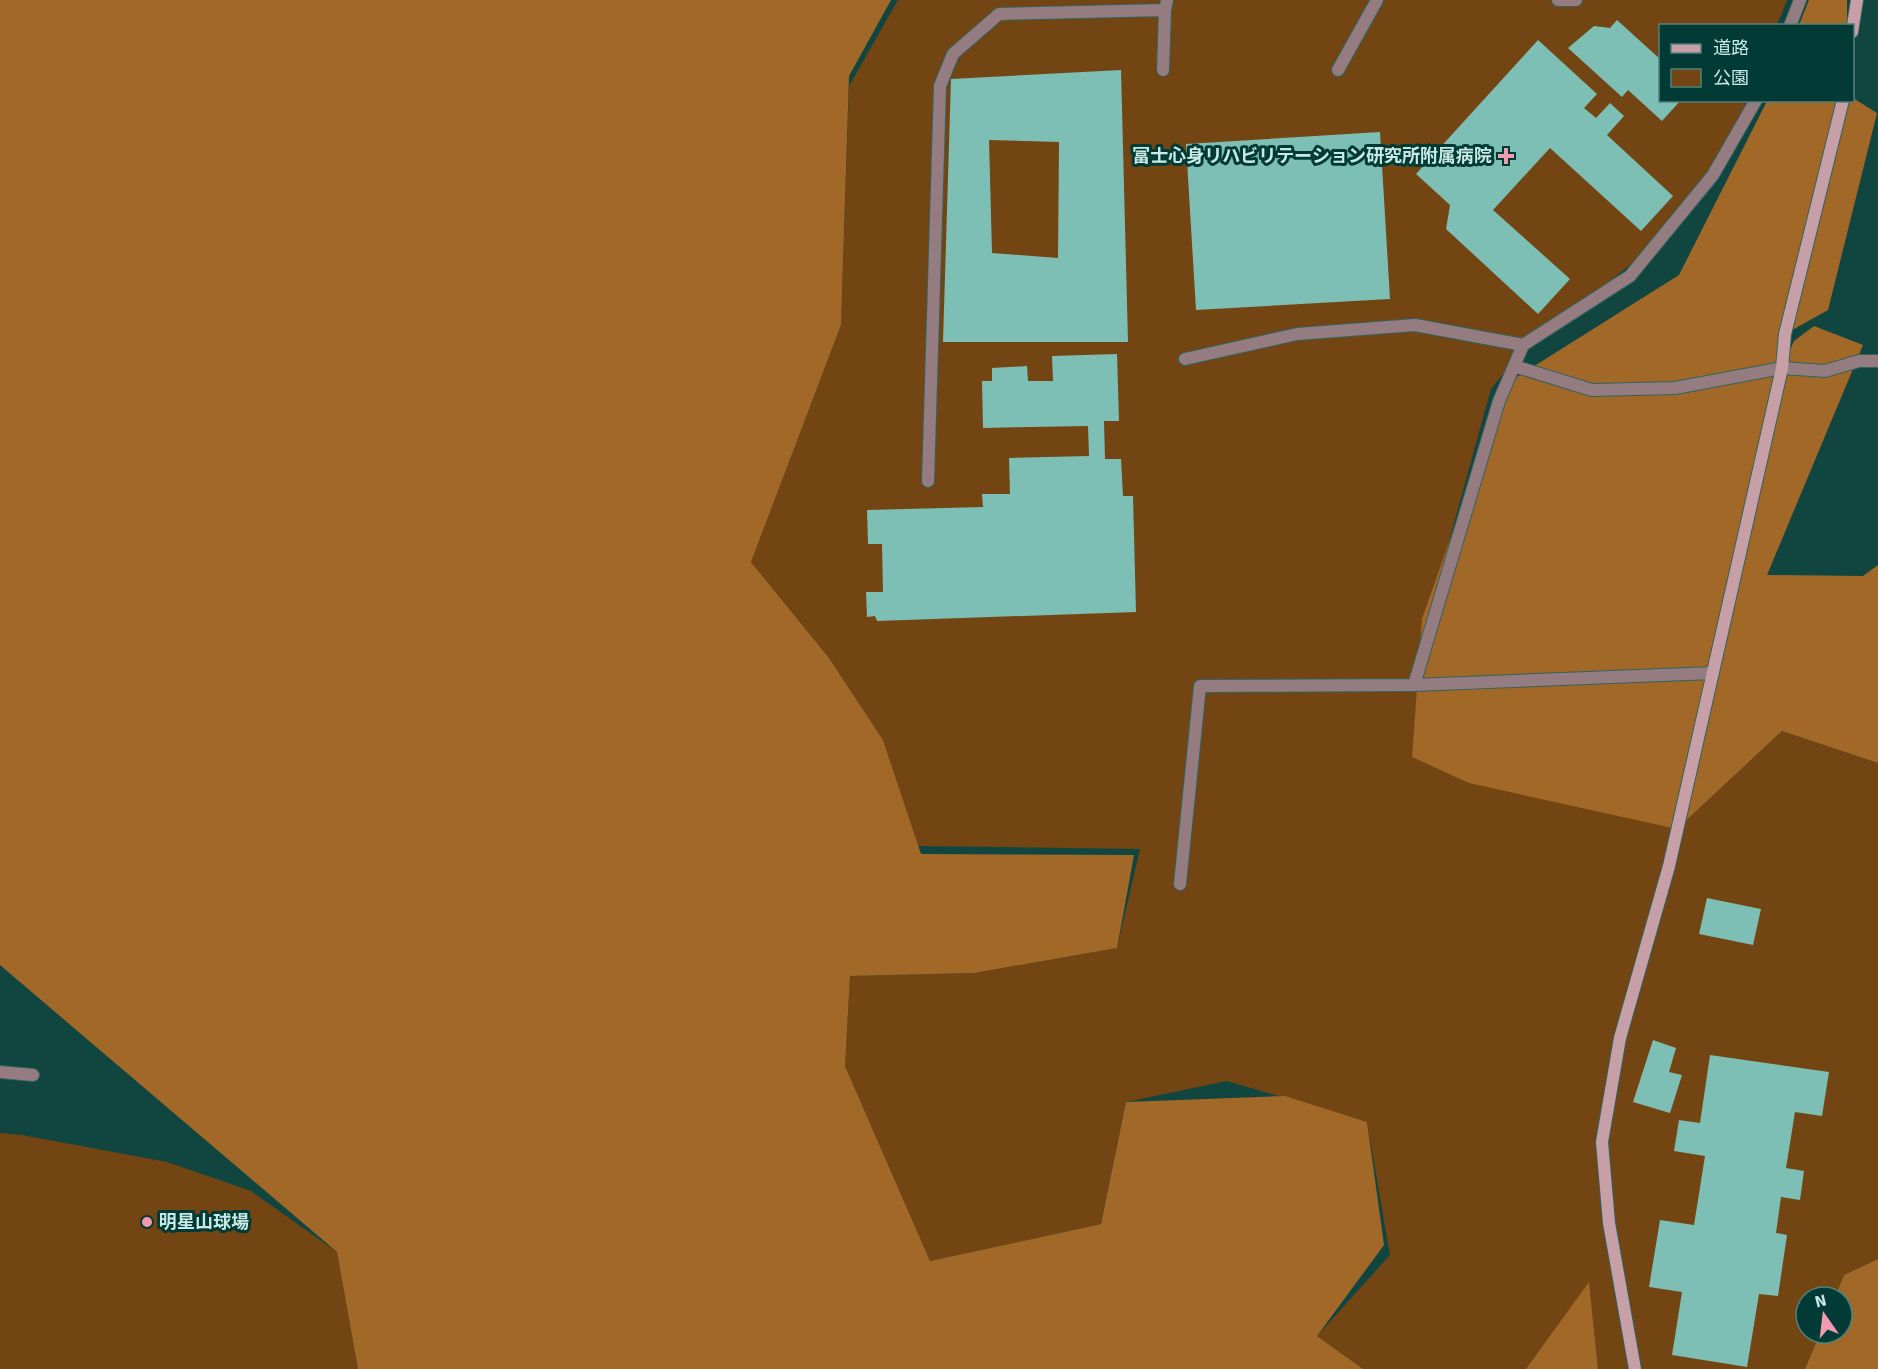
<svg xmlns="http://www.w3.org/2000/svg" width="1878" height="1369" font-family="Signika,'Noto Sans JP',sans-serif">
  <rect width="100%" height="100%" fill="#114640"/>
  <path fill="#724513" d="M898 0H1787L1777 25 1660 26V100L1747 101 1718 165 1656 244 1520 353 1491 389 1421 643 1677 829 1782 731 1878 763V1259L1844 1275 1835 1297H1806V1333H1820L1805 1369H1598L1589 1283 1534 1369H1363L1317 1336 1390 1255 1367 1122 1227 1081 1126 1102 1101 1224 930 1261 845 1066 850 976 974 973 1117 948 1140 849 918 846 883 740 829 658 751 562 841 325 849 86Z
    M0 1133 22 1135 167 1162 251 1191 337 1252 358 1369H0Z"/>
  <path fill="#a26828" d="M0 0H891L849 76 841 325 751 562 829 658 883 740 921 854 1134 855 1117 948 974 973 850 976 845 1066 930 1261 1101 1224 1126 1102 1285 1096 1367 1122 1384 1245 1317 1336 1363 1369H358L337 1252 0 965Z
    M1809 0H1847V25H1799Z
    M1853 98 1877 113 1828 310 1785 334 1783 365 1794 341 1814 326 1863 345 1767 575 1863 576 1878 565V763L1782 731 1677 829 1469 783 1412 757 1422 619 1504 385 1679 275 1767 101 1852 100Z
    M1878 1259V1369H1805L1820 1333H1842V1297H1835L1844 1275Z
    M1589 1282 1598 1369H1526Z"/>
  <path fill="#7dbfb5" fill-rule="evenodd" d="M1617 20 1660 59V100H1681L1662 121 1628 90 1622 97 1568 48 1594 26 1610 28Z
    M1538 40 1597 94 1584 108 1596 118 1610 103 1624 116 1607 135 1673 196 1641 231 1550 148 1493 210 1570 279 1538 314 1446 229 1450 205 1416 174Z
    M1121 70 1128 342H943L951 79ZM989 140 1059 142 1058 258 992 253Z
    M1380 132 1390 299 1196 310 1186 144Z
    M1117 354 1119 421H1104L1105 459H1121L1123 496H1133L1136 612 877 621 875 616 867 617 866 592H883L882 544H868L867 510 983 507 982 494H1010L1009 458 1089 456 1088 426 983 428 982 381H992V368L1027 366 1028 381H1053L1052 356Z
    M1707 898 1761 909 1753 945 1699 934Z
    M1653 1040 1676 1048 1669 1072 1682 1075 1670 1113 1633 1102Z
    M1710 1055 1829 1072 1822 1116 1795 1112 1786 1168 1804 1171 1800 1200 1781 1197 1776 1233 1787 1235 1778 1296 1759 1294 1747 1367 1672 1355 1682 1292 1649 1287 1660 1220 1694 1225 1705 1156 1674 1151 1679 1120 1700 1123Z"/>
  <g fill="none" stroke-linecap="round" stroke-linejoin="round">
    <g stroke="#32635e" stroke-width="14">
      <path id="lane" d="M1514 366 1592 390 1675 388 1782 368 1825 371 1859 361H1878
        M1414 685 1713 673
        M1180 884 1200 686 1414 685 1499 401 1523 345
        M0 1072 33 1075"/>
    </g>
    <g stroke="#32635e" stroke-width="14">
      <path id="street" d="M1558 0H1576
        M1790 26 1800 0
        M1163 70 1165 10
        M1338 70 1377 0
        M1185 359 1297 334 1415 325 1523 345 1630 276 1713 175 1756 100
        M928 481 940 86 953 54 999 14 1165 10 1167 0"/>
    </g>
    <g stroke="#32635e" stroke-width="14">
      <path id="secondary" d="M1852 32 1857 0
        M1635 1369 1609 1223 1602 1142 1620 1038 1669 866 1782 368 1785 334 1843 100"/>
    </g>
    <use href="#lane" stroke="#947c81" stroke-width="12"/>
    <use href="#street" stroke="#947c81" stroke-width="12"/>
    <use href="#secondary" stroke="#c69fa7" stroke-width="12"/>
  </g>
  <g fill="#f29aaf" stroke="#023b36" stroke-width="2">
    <path d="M1503 147h6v6h6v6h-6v6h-6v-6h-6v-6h6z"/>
    <circle cx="147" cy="1222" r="6"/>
  </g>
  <g text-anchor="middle" stroke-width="6" stroke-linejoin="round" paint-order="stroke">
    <g font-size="18" font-weight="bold" fill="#c9e9e4" stroke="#023b36" text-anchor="end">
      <text x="1492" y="162">富士心身リハビリテーション研究所附属病院</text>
      <text x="159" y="1228" text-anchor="start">明星山球場</text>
    </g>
  </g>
  <rect x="1659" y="24" width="195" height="78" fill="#023b36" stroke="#52817c" stroke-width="1.5"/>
  <rect x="1671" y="44" width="30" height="9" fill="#c69fa7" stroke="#52817c" stroke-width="1.5"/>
  <text x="1713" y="54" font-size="18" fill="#c9e9e4">道路</text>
  <rect x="1671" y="69" width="30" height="18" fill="#724513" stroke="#52817c" stroke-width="1.5"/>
  <text x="1713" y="84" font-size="18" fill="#c9e9e4">公園</text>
  <g transform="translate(1824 1315) rotate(346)"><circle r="28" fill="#023b36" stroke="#52817c" stroke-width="1.5"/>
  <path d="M0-4.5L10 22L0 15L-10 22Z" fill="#f29aaf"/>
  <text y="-9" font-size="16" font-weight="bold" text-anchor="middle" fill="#c9e9e4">N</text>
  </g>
</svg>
